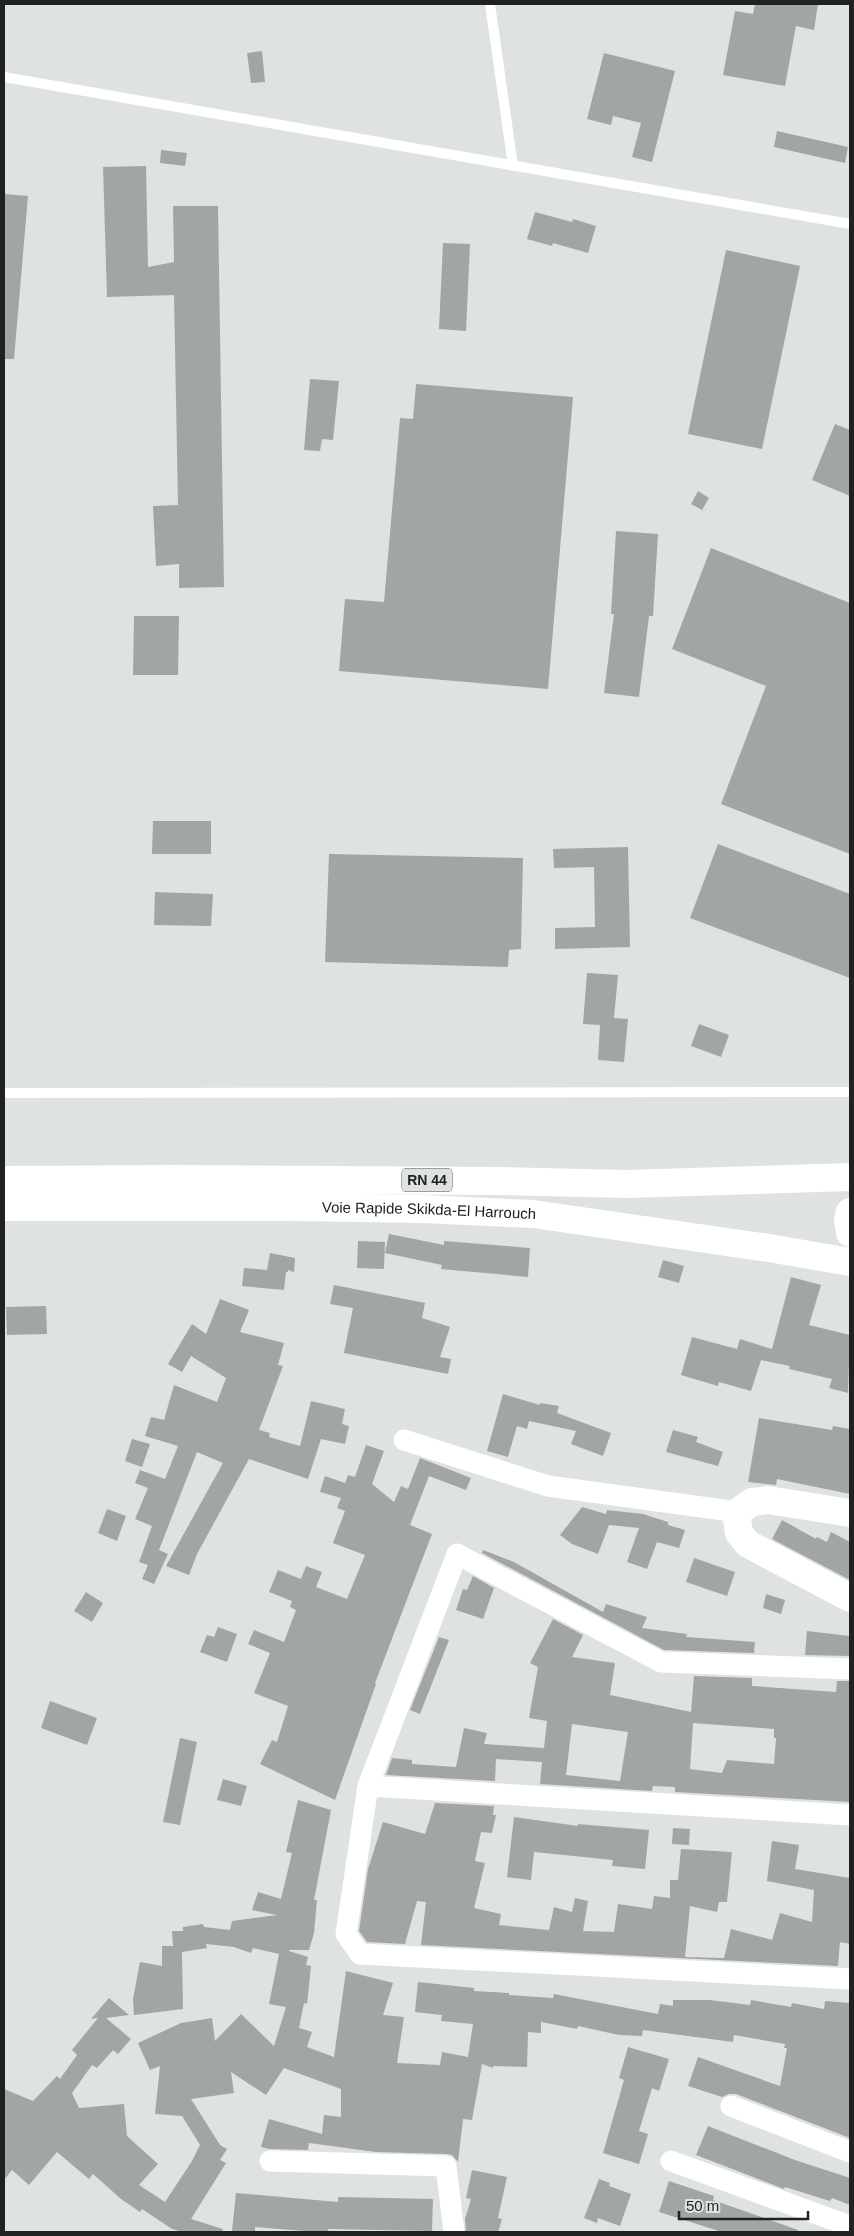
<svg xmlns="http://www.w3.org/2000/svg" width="854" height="2236" font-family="Helvetica,sans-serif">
  <rect width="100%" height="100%" fill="#dee2e3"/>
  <path fill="#a1a5a6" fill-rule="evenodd" d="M755 4H818L814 30 796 26 785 86 723 75 735 11 753 14Z
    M262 51 265 82 251 83 247 53Z
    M604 53 675 71 652 162 632 157 641 123 613 116 611 125 587 119Z
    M777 131 848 147 845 163 774 147Z
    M161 150 187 153 185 166 160 163Z
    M146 166 148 267 174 262 173 206H218L224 587 179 588V564L156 566 153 506 178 505 174 295 107 297 103 167Z
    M4 194 28 196 14 359H4Z
    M535 212 572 222 573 219 596 226 588 253 553 243 552 246 527 239Z
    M443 243 470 244 466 331 439 329Z
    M726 250 800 266 762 449 688 434Z
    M310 379 339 381 333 440 322 439 320 451 304 450Z
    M416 384 573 397 548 689 339 671 345 599 384 602 400 418 413 419Z
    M835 424 850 430V496L812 480Z
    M698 491 709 498 702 510 691 504Z
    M616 531 658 534 653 616H649L639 697 604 693 614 614H611Z
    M711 548 850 603V854L721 804 766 686 672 649Z
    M134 616H179L178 675H133Z
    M153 821H211V854H152Z
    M718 844 850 894V978L690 918Z
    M628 847 630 947 555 949V928L595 927 594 867 554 868 553 849Z
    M329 854 523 858 521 949 509 950 508 967 325 962Z
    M155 892 213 894 211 926 154 925Z
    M587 973 618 975 614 1018 628 1019 624 1062 598 1060 600 1025 583 1024Z
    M699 1024 729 1035 721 1057 691 1046Z
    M389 1234 444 1245V1241L530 1248 528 1277 441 1269 442 1265 385 1253Z
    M358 1241 385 1242 384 1269 357 1268Z
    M270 1253 295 1258 294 1272 288 1270V1272H286L284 1290 242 1286 244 1268 267 1270Z
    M663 1260 684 1266 679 1283 658 1277Z
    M791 1277 821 1285 809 1325 850 1335 848 1393 829 1388 832 1379 789 1369 790 1366 761 1360 751 1391 719 1382 718 1386 681 1375 692 1337 737 1349 740 1339 772 1349Z
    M334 1285 425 1303 422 1318 450 1327 440 1357 451 1359 448 1374 344 1353 353 1308 330 1304Z
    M220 1299 249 1310 240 1332 284 1343 278 1365 283 1366 259 1430 270 1433 269 1437 300 1446 311 1401 345 1409 342 1424 349 1426 345 1444 321 1439 308 1479 249 1459 197 1554 189 1575 166 1566 223 1463 197 1452 159 1550 168 1554 154 1584 142 1579 148 1565 139 1562 152 1526 135 1519 148 1488 135 1483 140 1470 165 1479 178 1446 145 1436 151 1417 164 1420 174 1385 217 1402 226 1378 191 1356 182 1372 168 1364 192 1324 206 1334Z
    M46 1306 47 1334 7 1335 6 1307Z
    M503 1394 540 1405V1403L559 1406 557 1413 611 1433 603 1456 571 1444 576 1431 529 1421 527 1429 517 1426 508 1457 487 1451Z
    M759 1418 832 1430 833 1426 850 1429V1494L777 1479 776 1485 748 1482Z
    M673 1430 698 1437 696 1442 723 1452 718 1466 666 1452Z
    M132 1439 150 1444 142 1467 125 1461Z
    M366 1445 384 1451 372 1484 394 1502 401 1486 408 1489 420 1458 471 1478 466 1490 429 1476 410 1525 432 1534 375 1683 376 1684 335 1800 260 1764 272 1740 277 1742 288 1706 254 1693 270 1653 248 1644 254 1630 284 1642 296 1610 290 1607 292 1601 269 1592 278 1570 301 1579 306 1566 322 1572 316 1587 347 1599 365 1555 333 1543 345 1511 337 1508 341 1498 320 1492 325 1476 345 1483 348 1475 355 1477Z
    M582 1507 606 1514 607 1510 643 1514 668 1522V1525L685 1530 679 1548 657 1542 647 1569 627 1562 639 1528 609 1525 598 1554 572 1544 560 1535Z
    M107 1509 126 1516 117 1541 98 1533Z
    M782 1520 816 1539 817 1537 827 1542 831 1532 850 1542V1580L772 1539Z
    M483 1550 514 1562 603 1612 606 1604 647 1617 642 1628 687 1634 686 1637 755 1642 754 1653 664 1650 482 1553Z
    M694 1558 735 1572 727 1596 686 1582Z
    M473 1576 494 1588 483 1619 456 1610 463 1589 467 1590Z
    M86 1592 103 1603 92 1622 74 1611Z
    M766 1594 785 1600 781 1614 763 1608Z
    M553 1619 583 1635 572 1657 615 1663 610 1695 691 1712 694 1676 752 1678V1686L836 1692 837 1681H850V1802L675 1792V1787L653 1786 652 1791 540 1784 542 1762 496 1759 495 1781 386 1775 392 1758 412 1760V1764L456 1767 464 1728 487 1733 484 1744 544 1748 547 1721 529 1718 538 1667 530 1663ZM693 1723 774 1729V1738H776L774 1764 727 1760 722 1773 690 1769ZM572 1724 628 1732 620 1781 566 1775Z
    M218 1627 237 1634 227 1662 200 1652 207 1635 214 1637Z
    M807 1631 850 1636V1656L805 1655Z
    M439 1637 449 1640 420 1714 410 1710Z
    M50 1701 97 1718 87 1745 41 1728Z
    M180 1738 197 1742 180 1825 163 1822Z
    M223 1779 247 1786 241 1806 217 1800Z
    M298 1800 331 1810 314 1900H317L314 1933 309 1950H289V1951L308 1957 306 1965 311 1966 307 2004 304 2003 299 2028 312 2032 307 2047 334 2057 346 1971 393 1983 383 2015 404 2017 397 2063 440 2065 442 2052 468 2057 473 2024 441 2021 442 2015 415 2012 418 1982 474 1988V1991L509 1993V1995L553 1998 554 1994 658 2014 660 2004 673 2006V2000H710L750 2005 751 2000 791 2007 792 2003 824 2009 825 2001 850 2003V2138L736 2094H729L722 2097 688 2086 698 2057 780 2086 787 2048H784L785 2044 734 2035 733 2042 643 2030 642 2036 619 2035 578 2026 577 2029 541 2022V2033L528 2032 527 2067 493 2066V2068L482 2064 472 2120 463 2119 458 2162 452 2155 446 2154 376 2152 309 2143 308 2150 269 2149 261 2147 269 2119 322 2134 324 2115 341 2117V2089L284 2068 266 2095 231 2072 234 2093 191 2099 220 2145 227 2149 220 2160 226 2163 191 2219 223 2229 222 2232H183L172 2229 142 2209 140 2212 121 2199 93 2174 89 2179 57 2152 29 2185 12 2170 4 2180V2089L33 2101 57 2076 60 2079 77 2055 72 2050 98 2018 91 2019 109 1998 129 2015 106 2018 131 2039 118 2054 113 2050 97 2068 92 2065 72 2093 79 2108 124 2104 127 2136 158 2164 139 2185 165 2202 192 2161 200 2145 182 2116 155 2114 160 2066 150 2070 138 2043 181 2023 212 2018 215 2041 241 2014 274 2046 286 2007 269 2004 279 1954 253 1948 251 1953 234 1947 206 1944 207 1948 182 1952 183 2009 134 2015 133 1999 140 1962 162 1966V1946H173L172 1931H183V1927L203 1924 204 1927 230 1930 232 1921 277 1915 252 1910 258 1892 281 1899 292 1853 286 1852Z
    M435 1803 494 1806 493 1815H496L492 1833 481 1832 475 1861 485 1863 474 1908 501 1914 499 1925 549 1930 554 1907 572 1912 575 1898 588 1901 583 1931 614 1932 618 1904 652 1909 654 1896 670 1898V1880H678L681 1849 732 1852 727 1902H719L717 1912 690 1906 685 1957 724 1958 731 1929 772 1940 780 1913 812 1922 814 1890 767 1881 772 1841 799 1845 795 1869 850 1878V1944L840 1942 838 1966 421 1945 426 1902 417 1901 405 1944 367 1942 359 1931 368 1869 383 1822 425 1834Z
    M514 1817 578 1826V1824L649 1830 645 1869 612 1866 613 1860 534 1852 531 1880 507 1877Z
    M673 1828 690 1829 689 1845 672 1844Z
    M628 2047 669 2059 659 2091 652 2088 639 2131 648 2134 639 2164 603 2153 624 2080 619 2078Z
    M708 2126 795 2160 850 2178V2205L832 2198 830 2201 785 2187 784 2189 696 2155Z
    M472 2170 507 2177 498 2218 502 2219 498 2232H466L465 2219 471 2199 466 2198Z
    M599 2179 610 2183 609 2186 631 2194 620 2226 598 2218 597 2223 584 2218Z
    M669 2181 714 2196 713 2200 798 2230 797 2232H722L659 2212Z
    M236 2193 338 2202V2197L433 2199 432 2231 328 2229V2232H316L255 2227V2232L232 2231Z"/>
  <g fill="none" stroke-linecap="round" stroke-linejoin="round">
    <path stroke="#fff" stroke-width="10" d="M490 4 513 166
      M4 77 850 224
      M4 1093 850 1092"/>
    <path stroke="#fff" stroke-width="21" d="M404 1440 548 1486 738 1512
      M850 1669 661 1662 457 1554 368 1786 346 1934 360 1954 850 1979
      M368 1786 850 1815
      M731 2106 850 2152
      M270 2161 446 2166 454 2232
      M671 2161 850 2226"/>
    <path stroke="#fff" stroke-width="28" d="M850 1513 768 1500 752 1502 738 1512 737 1519 739 1533 748 1544 850 1598"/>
    <g stroke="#fff" stroke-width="28">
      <path d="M4 1180 172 1179 497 1181 627 1184 850 1177"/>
      <path id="s1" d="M4 1207H292L423 1209 533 1214 769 1248 850 1262"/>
      <path d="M850 1212 848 1220 850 1233"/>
    </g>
  </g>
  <g text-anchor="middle" stroke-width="5" stroke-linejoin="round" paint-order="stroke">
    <rect fill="#dee2e3" stroke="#595c5c" stroke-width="1" x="402" y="1168.5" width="50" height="23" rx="4"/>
    <g font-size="14" font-weight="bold" fill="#202222">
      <text x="427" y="1185">RN 44</text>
    </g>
    <g font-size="15" fill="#202222" stroke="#dee2e3">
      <text dy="5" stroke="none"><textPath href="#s1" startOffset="425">Voie Rapide Skikda-El Harrouch</textPath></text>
    </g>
  </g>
  <rect width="854" height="2236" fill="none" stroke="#202222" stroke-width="10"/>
  <path d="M679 2211v8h129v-8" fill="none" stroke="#202222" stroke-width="2.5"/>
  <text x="686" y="2211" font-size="15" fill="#202222" stroke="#dee2e3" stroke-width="4" paint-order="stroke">50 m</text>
</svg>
